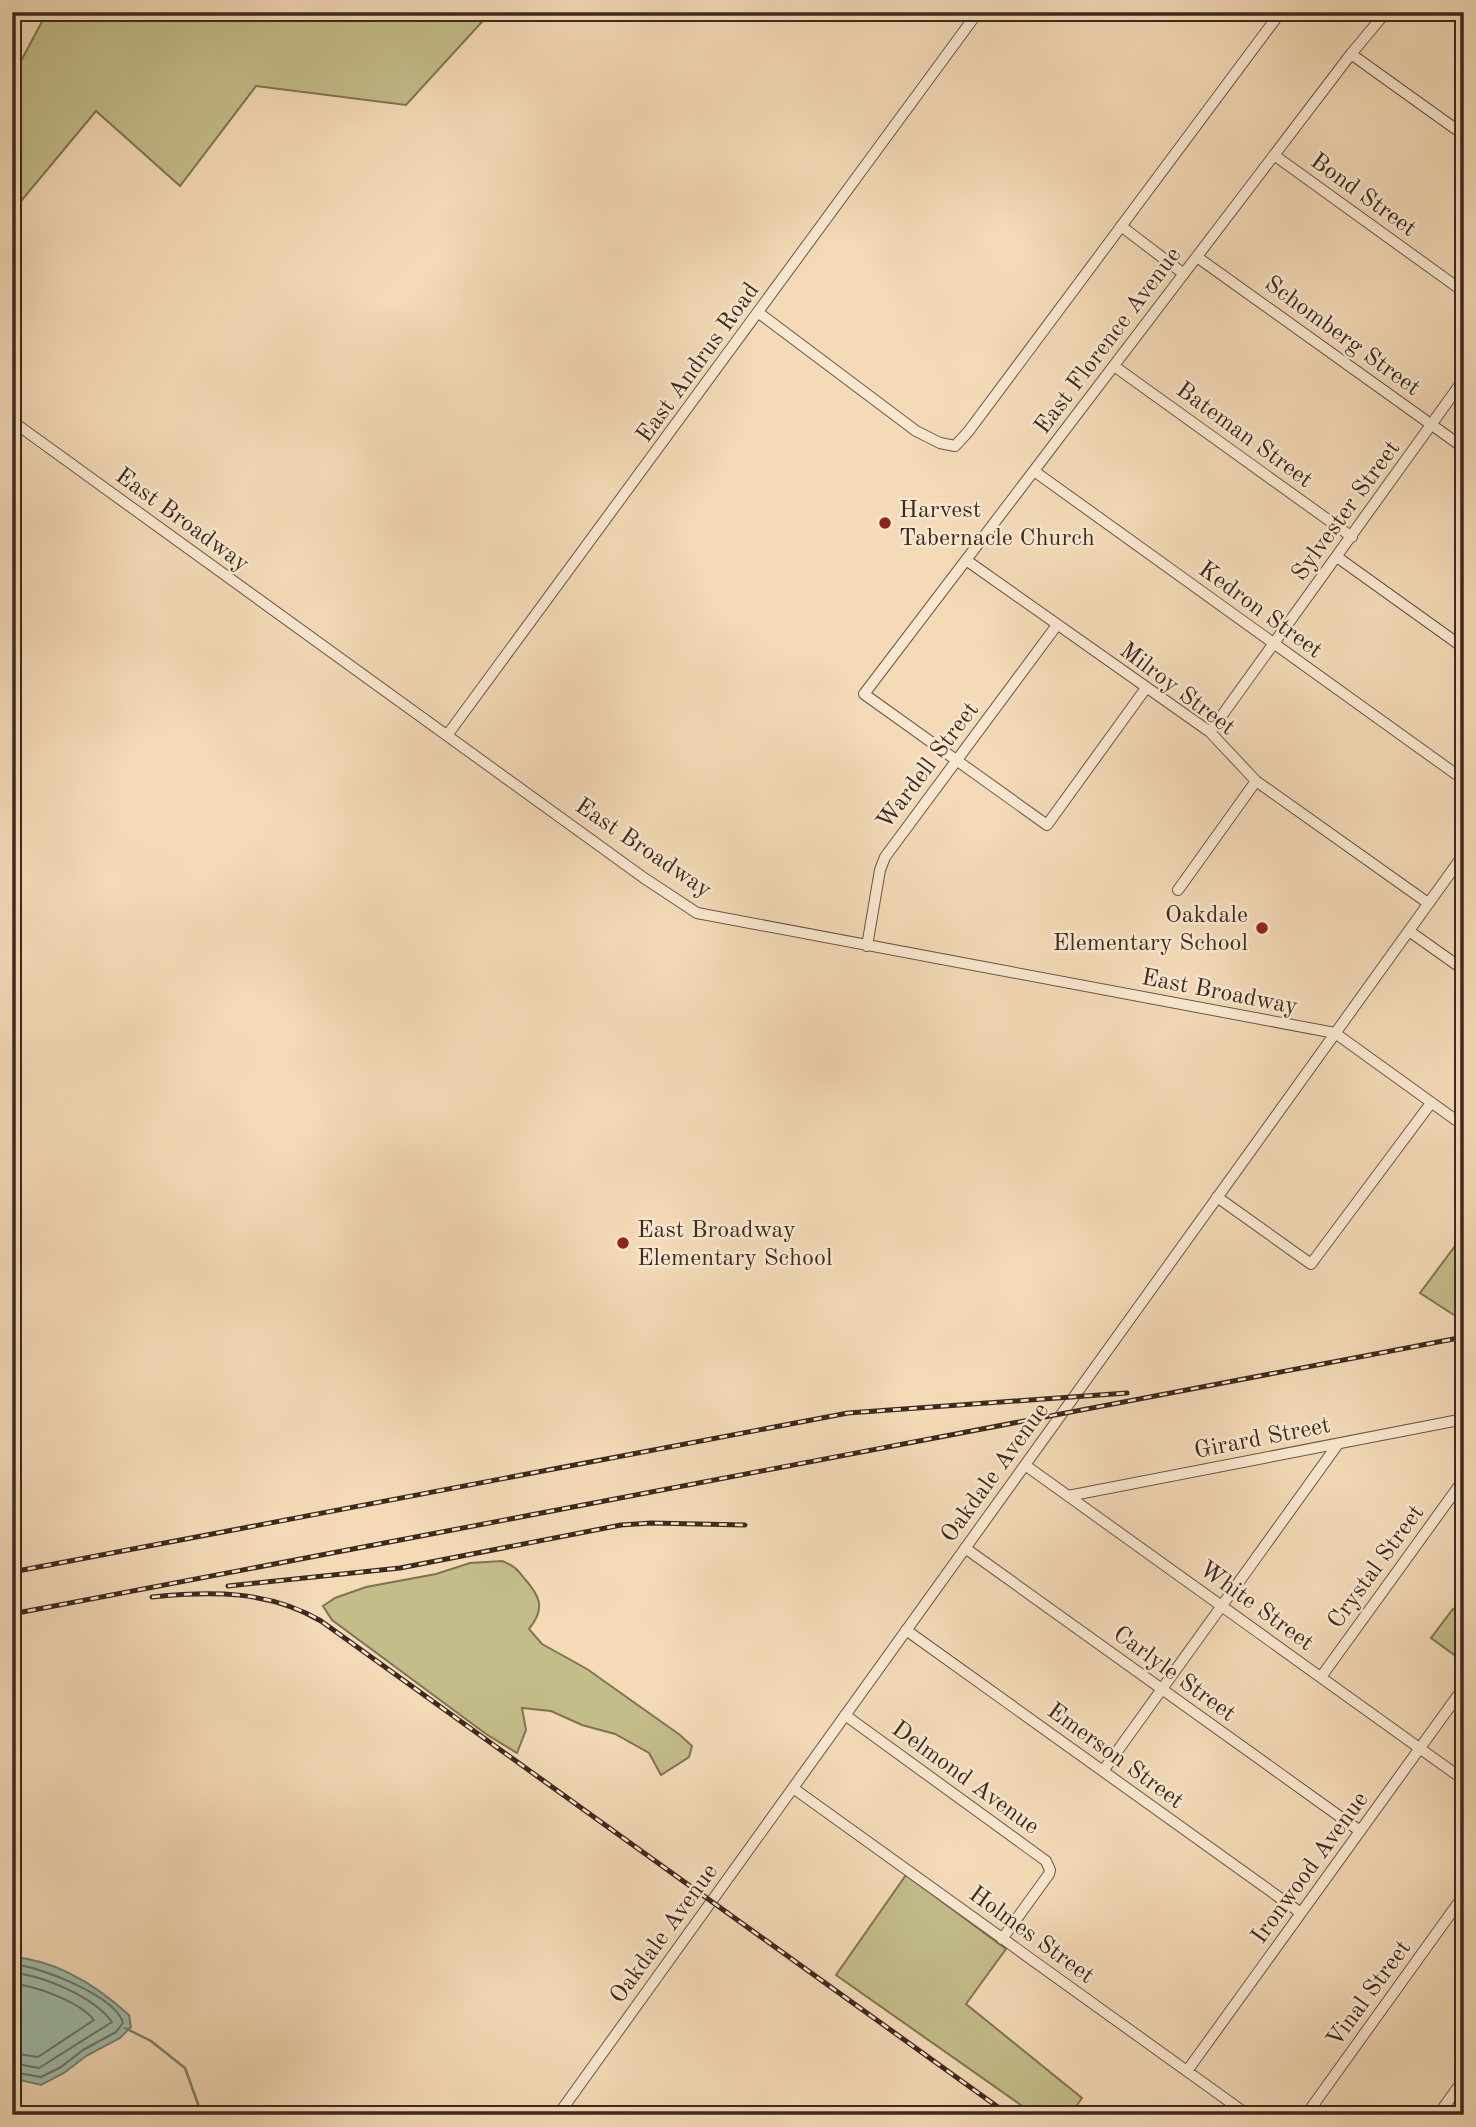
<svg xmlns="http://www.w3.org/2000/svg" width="1476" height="2127" font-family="'Old Standard TT',serif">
  <rect width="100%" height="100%" fill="#f4dab7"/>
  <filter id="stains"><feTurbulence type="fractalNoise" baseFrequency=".00286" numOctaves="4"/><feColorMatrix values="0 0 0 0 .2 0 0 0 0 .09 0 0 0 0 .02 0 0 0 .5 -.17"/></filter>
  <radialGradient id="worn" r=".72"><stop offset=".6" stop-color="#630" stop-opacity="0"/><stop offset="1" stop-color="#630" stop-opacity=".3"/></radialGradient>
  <path fill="#c3bd89" stroke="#807354" stroke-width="2" d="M47 12H491L406 105 256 86 180 186 96 111 12 212V78Z
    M1464 1234V1313L1454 1315 1420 1293Z
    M502 1561C513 1565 517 1569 524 1578 540 1596 546 1608 529 1629L542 1644 587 1669 680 1735 692 1746 689 1757 661 1775 649 1753 615 1734 582 1725 551 1711 522 1708 526 1730 517 1753 486 1734 332 1620 323 1606 335 1598 366 1587 436 1574 470 1563Z
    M1453 1609 1464 1617V1662L1431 1638Z
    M906 1875 1006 1949 966 2004 1082 2098 1070 2115H1035L836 1975Z"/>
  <path fill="#9dbba9" stroke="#778172" stroke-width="2" d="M12 1957C57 1960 97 1986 129 2015L131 2027 120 2038 86 2056 64 2073 41 2085 12 2078Z"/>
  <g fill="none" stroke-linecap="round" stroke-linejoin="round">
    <path stroke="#6d7264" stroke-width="2" d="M12 1964C39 1966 116 1996 123 2023L116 2032 83 2050 61 2067 41 2077 12 2072
      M12 1973C43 1975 94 1997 112 2022L39 2068 12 2063
      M12 1984C35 1985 80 2002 94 2020L38 2057 12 2053"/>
    <path stroke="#778172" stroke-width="2.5" d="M125 2028 151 2041 185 2068 202 2115"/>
    <g stroke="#6b5545" stroke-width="12">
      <path id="minor" d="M1351 54 1464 135
        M1274 155 1464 292
        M1121 226 1184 274
        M1197 257 1464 448
        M759 313 916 431 940 443 955 446 968 432 1277 17
        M1114 366 1352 537
        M12 421 644 878 697 913 1335 1033 1464 1126
        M1034 471 1464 780
        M1337 557 1464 648
        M966 560 1210 732 1256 781 1428 903
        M1146 688 1047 825 864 694 1351 54 1386 12
        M1210 732 1464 379
        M448 734 978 12
        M1178 890 1256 781
        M1409 931 1464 970
        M867 946 880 870 885 857 1057 625
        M1217 1197 1311 1264 1431 1103
        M1025 1465 1464 1780
        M1068 1496 1464 1419
        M965 1548 1360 1831
        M906 1630 1301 1913
        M1321 1677 1464 1479
        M845 1715 1046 1861 1050 1870 1049 1874 1002 1939
        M1103 1771 1338 1444
        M793 1788 1248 2115
        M1187 2071 1464 1687
        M558 2115 1464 854
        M1306 2115 1464 1895
        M1438 2115 1464 2079"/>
    </g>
    <use href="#minor" stroke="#f8e7d0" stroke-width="10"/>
    <g stroke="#3d291f" stroke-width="5">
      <path id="rail" d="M12 1572 848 1413 1127 1393
        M228 1586 400 1568 621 1525 651 1523 745 1525
        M152 1597C211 1591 268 1590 321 1621L1009 2115
        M12 1614 1464 1337"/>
    </g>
    <use href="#rail" stroke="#f8e7d0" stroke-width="2.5" stroke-dasharray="8" stroke-linecap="butt"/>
  </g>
  <g fill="#8f2418" stroke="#f8e7d0" stroke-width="2.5">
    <circle cx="885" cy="523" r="7"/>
    <circle cx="1262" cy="928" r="7"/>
    <circle cx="623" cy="1243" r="7"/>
  </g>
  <g text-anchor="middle" stroke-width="5" stroke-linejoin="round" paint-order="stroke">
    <g font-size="24" fill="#3d291f" stroke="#f8e7d0">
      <text transform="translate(1364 194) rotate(36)" y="8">Bond Street</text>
      <text transform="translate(1343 335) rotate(36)" y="8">Schomberg Street</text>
      <text transform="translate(1107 340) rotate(-53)" y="8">East Florence Avenue</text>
      <text transform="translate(697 362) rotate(-54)" y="8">East Andrus Road</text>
      <text transform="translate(1245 434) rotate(36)" y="8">Bateman Street</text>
      <text transform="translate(1345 510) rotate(-54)" y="8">Sylvester Street</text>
      <text transform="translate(183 519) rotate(36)" y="8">East Broadway</text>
      <text transform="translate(1261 609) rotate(36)" y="8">Kedron Street</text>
      <text transform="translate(1178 688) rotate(37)" y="8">Milroy Street</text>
      <text transform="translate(927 765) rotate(-53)" y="8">Wardell Street</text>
      <text transform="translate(644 847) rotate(34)" y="8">East Broadway</text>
      <text transform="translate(1220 991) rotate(11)" y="8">East Broadway</text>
      <text transform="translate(1262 1437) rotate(-11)" y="8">Girard Street</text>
      <text transform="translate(994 1472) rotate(-54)" y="8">Oakdale Avenue</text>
      <text transform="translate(1375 1566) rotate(-54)" y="8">Crystal Street</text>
      <text transform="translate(1257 1605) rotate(36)" y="8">White Street</text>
      <text transform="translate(1175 1673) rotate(36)" y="8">Carlyle Street</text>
      <text transform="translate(1116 1755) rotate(36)" y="8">Emerson Street</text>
      <text transform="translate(966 1777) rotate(36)" y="8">Delmond Avenue</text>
      <text transform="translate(1309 1867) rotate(-54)" y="8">Ironwood Avenue</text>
      <text transform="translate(663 1933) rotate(-54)" y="8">Oakdale Avenue</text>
      <text transform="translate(1032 1934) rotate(36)" y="8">Holmes Street</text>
      <text transform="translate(1368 1993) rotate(-54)" y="8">Vinal Street</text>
    </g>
    <g font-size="24" fill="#3d291f" stroke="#f8e7d0" text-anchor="start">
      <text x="899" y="517">Harvest<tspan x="899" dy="28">Tabernacle Church</tspan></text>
      <text x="1248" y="922" text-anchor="end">Oakdale<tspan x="1248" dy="28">Elementary School</tspan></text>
      <text x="637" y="1237">East Broadway<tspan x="637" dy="28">Elementary School</tspan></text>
    </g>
  </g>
  <rect width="1476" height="2127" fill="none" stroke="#f4dab7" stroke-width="42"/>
  <rect x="14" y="14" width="1448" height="2099" fill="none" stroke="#3d291f" stroke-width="3.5"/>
  <rect x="21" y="21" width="1434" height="2085" fill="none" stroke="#3d291f" stroke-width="2"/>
  <rect width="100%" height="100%" filter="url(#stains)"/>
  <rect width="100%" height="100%" fill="url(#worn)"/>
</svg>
